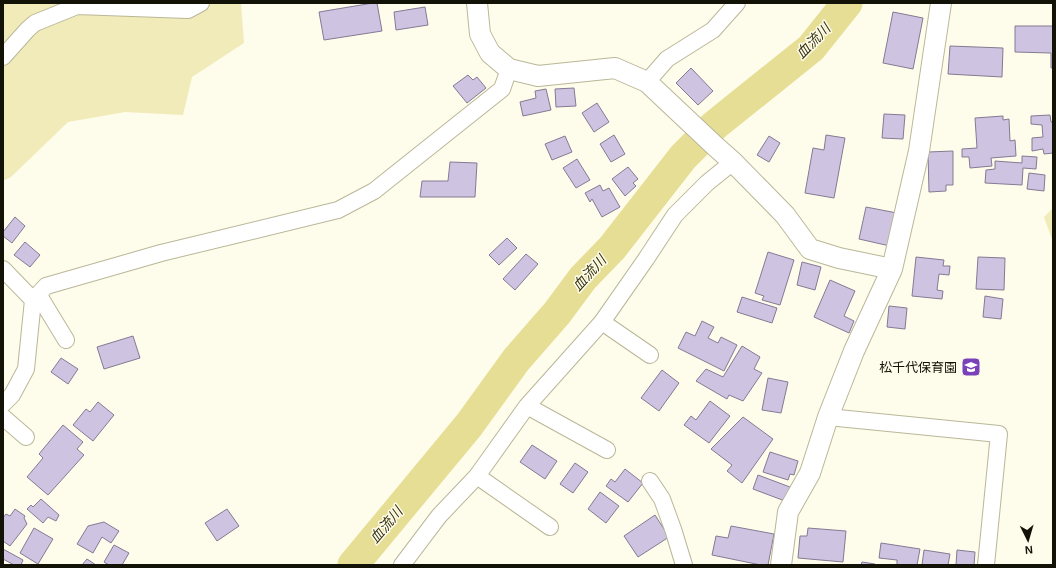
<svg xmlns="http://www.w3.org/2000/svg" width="1056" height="568" font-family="Arial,'Noto Sans JP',sans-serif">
  <rect width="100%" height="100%" fill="#fefcea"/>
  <path fill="#f1ebb9" d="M3 3H241L244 43 192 77 183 115 125 112 68 122 11 177 3 181Z
    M1053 208V242L1044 217Z"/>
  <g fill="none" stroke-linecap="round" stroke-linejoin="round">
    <path stroke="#e7de95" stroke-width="31" d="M353 565 469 425 516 360 557 313 583 278 612 248 683 157 715 125 811 48 847 3"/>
  </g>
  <path fill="#cec4e1" stroke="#847a94" d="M373 3H377L382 31 324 40 319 12Z
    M425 7 428 25 396 30 394 12Z
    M893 12 923 18 913 69 883 63Z
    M1015 26H1053V68H1051V53L1015 52Z
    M950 46 1003 48 1002 77 948 74Z
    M691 68 713 91 698 105 676 83Z
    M468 75 473 80 477 77 486 88 467 103 453 86Z
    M574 88 576 106 556 107 555 89Z
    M546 89 551 110 523 116 520 102 536 98 535 91Z
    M597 103 609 122 594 132 582 113Z
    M884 114 905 115 903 139 882 138Z
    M1050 115 1051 122H1053V153L1044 154 1043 149 1032 151V138L1043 137 1042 125 1031 124V116Z
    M1003 116V120L1009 119 1010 141 1015 140 1016 156 991 158 992 166 970 168 969 157H962V149L977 148 975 118Z
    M614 135 625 154 611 162 600 144Z
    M826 135 845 138 834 198 805 193 813 148 824 150Z
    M565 136 572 152 552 160 545 144Z
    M769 136 780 143 769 162 757 155Z
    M953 151V185H946V191L929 192 928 152Z
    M1022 156 1037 157 1036 169 1023 168 1022 185 985 183 986 170 995 169V161L1022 163Z
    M577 159 590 180 576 188 563 168Z
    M450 162 477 163 475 197H420L422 181H448Z
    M628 167 638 179 633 183 636 186 625 196 612 179Z
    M1029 173 1045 175 1044 191 1027 189Z
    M600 185 603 191 609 188 620 207 602 217 592 199 590 202 585 193Z
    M866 207 897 213 890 246 859 239Z
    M15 217 25 226 12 243 3 236V232Z
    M507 238 517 248 499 265 489 255Z
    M25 242 40 255 30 267 14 255Z
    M768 252 794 260 780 305 762 300 764 296 755 293Z
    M526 254 538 264 515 290 503 279Z
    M916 257 944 260 943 266H950L949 275 939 274 937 290 943 291 942 299 912 296Z
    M978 257 1005 258 1004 290 976 289Z
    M802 262 821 267 815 290 797 285Z
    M830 280 855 291 844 316 854 321 849 333 814 317Z
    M985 296 1003 299 1001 319 983 317Z
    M742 297 777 308 772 323 737 312Z
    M889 306 907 308 905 329 887 327Z
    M702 321 714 327 708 338 718 343 721 337 737 345 724 371 678 348 686 332 695 336Z
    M133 336 140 358 104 369 97 347Z
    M742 346 760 357 754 369 762 373 743 401 729 395 727 399 696 381 706 369 723 377Z
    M61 358 78 369 68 384 51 372Z
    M662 370 679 383 659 411 641 398Z
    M768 378 788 382 781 413 762 410Z
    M710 401 730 416 709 443 684 425 691 416 696 420Z
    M98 402 114 415 93 441 73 425 86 409 90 412Z
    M743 417 773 439 742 483 727 471 732 465 711 449Z
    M63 425 83 442 77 449 84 455 48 495 27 477 43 458 39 454Z
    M532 445 557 461 545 479 520 462Z
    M770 452 798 461 794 475 790 474 788 480 763 472Z
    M575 463 588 472 573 493 560 484Z
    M625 469 643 483 628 502 606 486 611 479 615 482Z
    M758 475 790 487 785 501 753 489Z
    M600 492 619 506 606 523 588 509Z
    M41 499 59 515 56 521 48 517 43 523 27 509 31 505 33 507Z
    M15 509 25 516 24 518 27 524 10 546 3 541V518L6 514 10 516Z
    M227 509 239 526 217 541 205 523Z
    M655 515 669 537 638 557 624 536Z
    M104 522 119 531 111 543 102 537 93 553 77 544 88 526Z
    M731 526 774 534 768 565H761L712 555 716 536 728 538Z
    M34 528 53 539 38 564 20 553Z
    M808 528 846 531 843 562 798 558 800 536H807Z
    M881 543 920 549 917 565H897V560L879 558Z
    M114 545 129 553 122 565H109L104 562Z
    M3 549 23 560 21 565H14L3 559Z
    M924 550 950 554 948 565H922Z
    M957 550 975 552 974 565H956Z
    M87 559 96 565H82Z
    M862 562 875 564V565H861Z"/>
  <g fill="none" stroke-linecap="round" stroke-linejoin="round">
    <g stroke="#bab799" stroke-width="18">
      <path id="minor" d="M3 57 28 29 35 23 77 6 188 10 201 3
        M647 82 667 59 713 30 737 3
        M3 269 33 300
        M38 294 66 340
        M602 322 650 355
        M3 404 12 395 26 369 33 300 46 286 161 253 338 210 374 191 502 89 509 69
        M527 406 607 450
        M3 417 26 437
        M828 417 999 434 986 565
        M477 476 550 527
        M650 481 662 499 673 529 684 565
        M402 565 439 516 477 476 527 406 602 322 646 259 675 215 707 183 733 162"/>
    </g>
    <g stroke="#bab799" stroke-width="22">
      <path id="tertiary" d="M477 3 480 34 490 53 509 69 538 76 615 68 647 82 715 146 733 162 785 215 810 249 839 258 892 269 919 151 941 3
        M781 565 788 512 810 473 828 417 854 351 892 269"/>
    </g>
    <use href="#minor" stroke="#fff" stroke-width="16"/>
    <use href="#tertiary" stroke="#fff" stroke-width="20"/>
  </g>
  <defs>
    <g id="school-square" transform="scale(1)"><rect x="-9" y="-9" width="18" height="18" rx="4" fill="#7942b9" stroke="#fefcea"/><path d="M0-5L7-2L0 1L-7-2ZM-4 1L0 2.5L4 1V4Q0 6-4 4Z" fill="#fff"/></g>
  </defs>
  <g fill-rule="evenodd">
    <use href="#school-square" x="971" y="367"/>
  </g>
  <g text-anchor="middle" stroke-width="3" stroke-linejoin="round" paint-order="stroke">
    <g font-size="13" fill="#131207" stroke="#fefcea" text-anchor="end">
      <text x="957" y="372">松千代保育園</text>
    </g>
    <g font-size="14" font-style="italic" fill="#343010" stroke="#fefcea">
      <text transform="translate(813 41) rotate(-46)" y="5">血流川</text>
      <text transform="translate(589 273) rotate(-48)" y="5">血流川</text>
      <text transform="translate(386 525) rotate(-50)" y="5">血流川</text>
    </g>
  </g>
  <rect width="1056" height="568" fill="none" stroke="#131207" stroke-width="8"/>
  <g transform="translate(1028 540) rotate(175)" stroke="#fefcea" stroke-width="3" paint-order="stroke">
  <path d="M0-3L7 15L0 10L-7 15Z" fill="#131207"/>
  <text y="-6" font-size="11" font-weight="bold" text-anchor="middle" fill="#131207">N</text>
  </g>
</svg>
